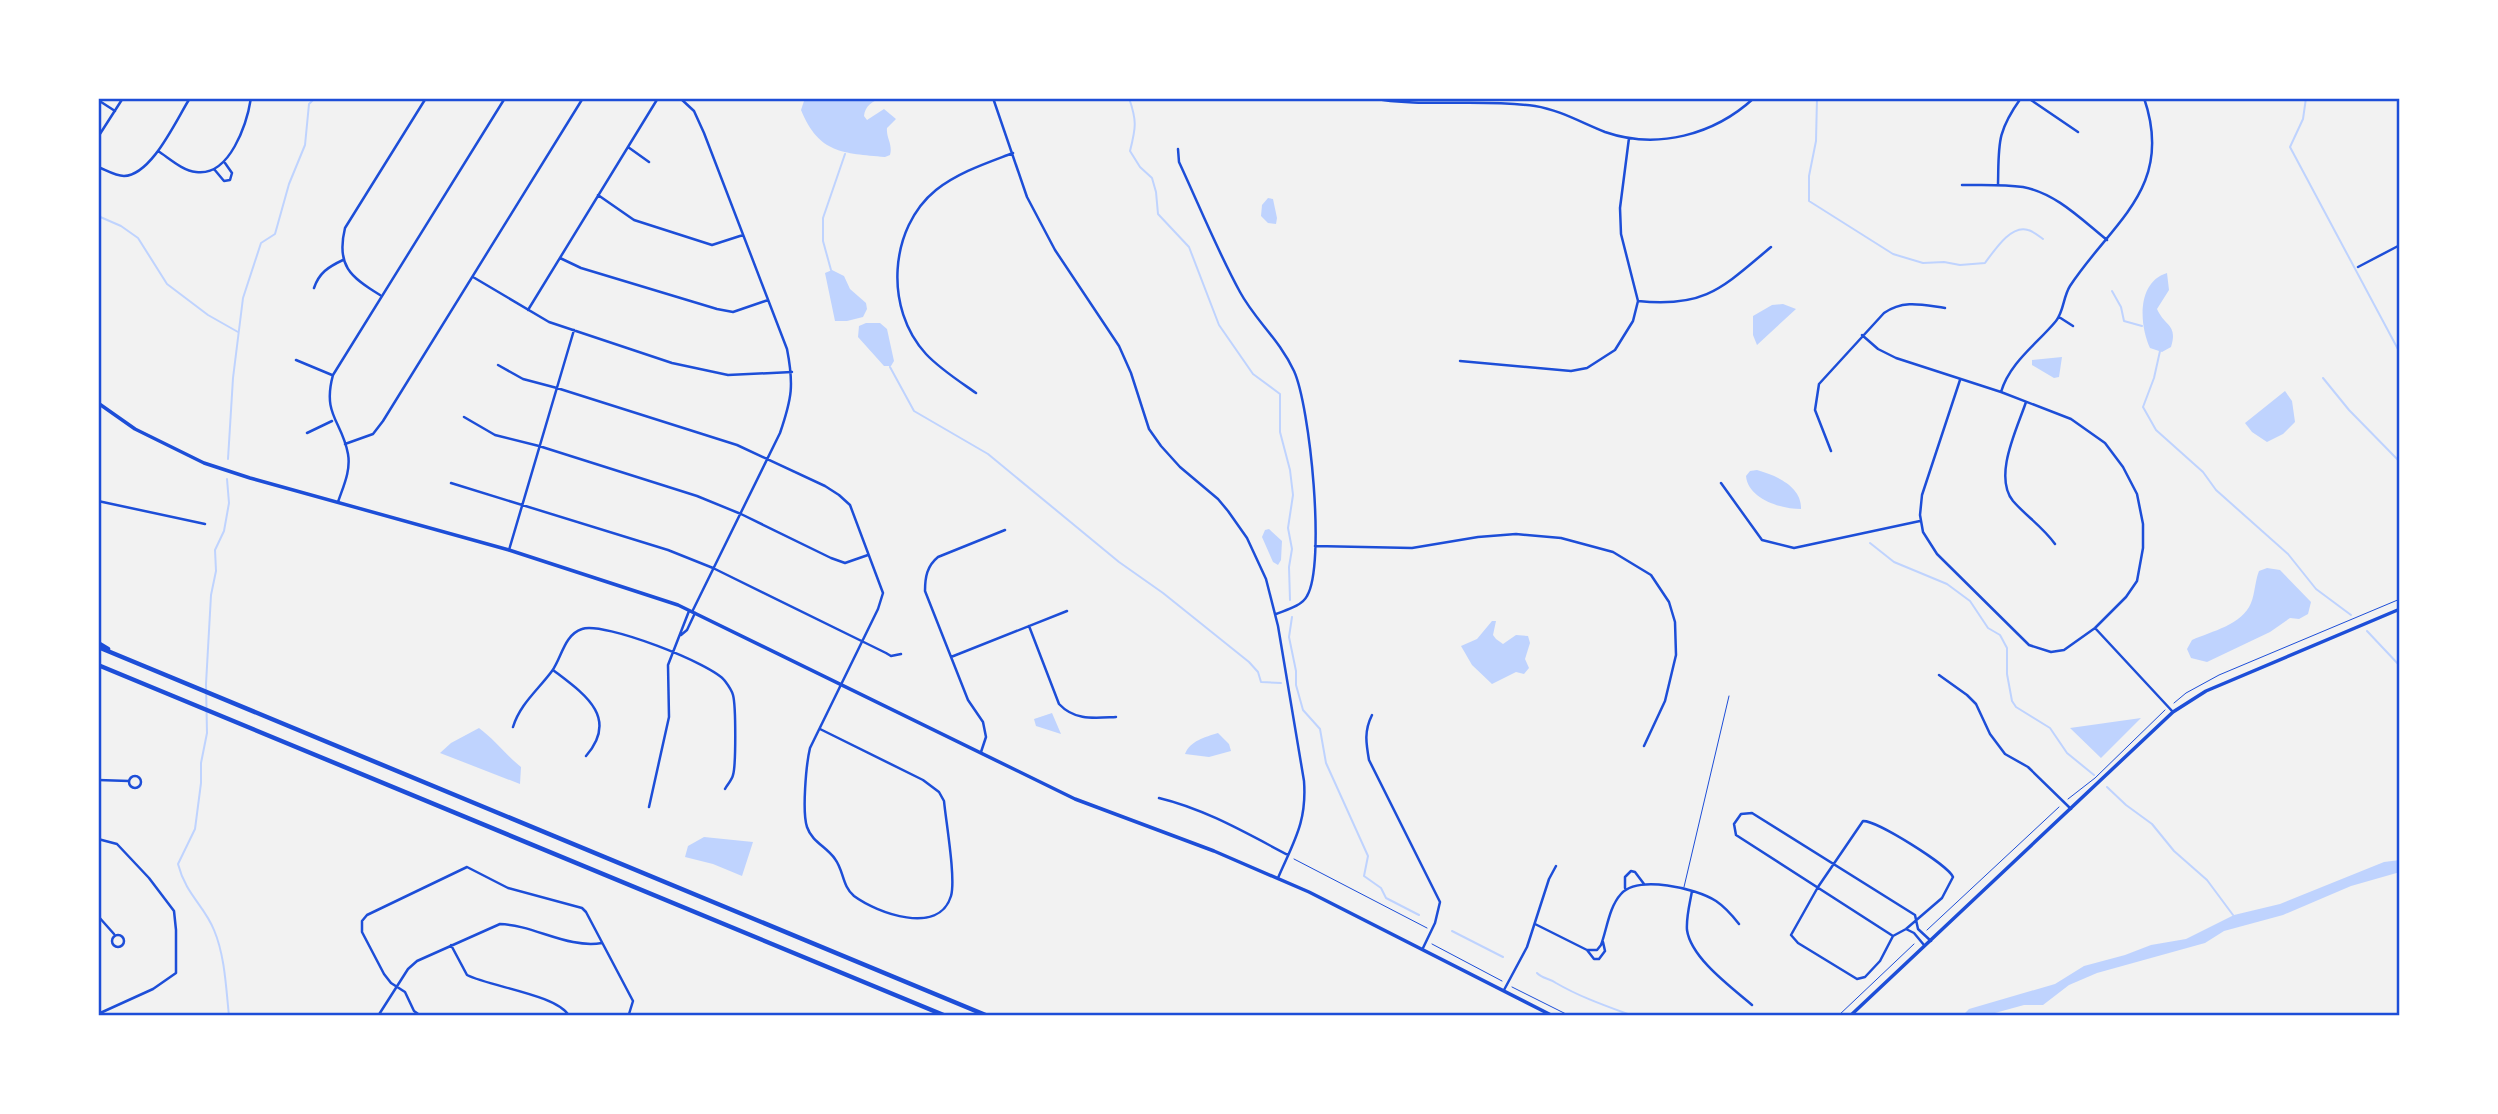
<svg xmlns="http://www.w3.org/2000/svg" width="2498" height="1114" font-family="Raleway,sans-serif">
  <rect width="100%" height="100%" fill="#f2f2f2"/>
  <path fill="#bfd3fe" d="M805 98H882C872 101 865 106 864 116L867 120 884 109 896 119 887 128C886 138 893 144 890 155L885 157C843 153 819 154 801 110Z
    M1268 198 1273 199 1277 218 1276 224 1268 223 1261 216 1262 205Z
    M832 270 844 276 850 289 866 303 867 309 863 317 847 321H835L825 273Z
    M2167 273 2169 290 2157 309C2165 327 2178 324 2171 347L2162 352 2150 348C2139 324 2137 282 2167 273Z
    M1783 304 1796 309 1757 345 1753 335V316L1772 305Z
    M866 323H880L887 329 894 361 891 366H884L858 337 859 326Z
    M2062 357 2059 377 2054 378 2032 365V360Z
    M2285 391 2292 401 2295 422 2283 434 2267 442 2252 432 2245 423Z
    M1757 470C1775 475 1802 486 1801 509 1781 509 1748 499 1746 476L1750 471Z
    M1269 529 1282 541 1281 560 1278 565 1273 562 1262 537 1265 530Z
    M2267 568 2280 570 2311 602 2308 614 2299 619 2290 618 2270 632 2207 662 2191 658 2187 649 2192 640C2212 631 2242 625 2251 603 2255 593 2255 581 2259 571Z
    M1492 621H1496L1493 635 1496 639 1503 644 1516 635 1528 636 1530 643 1525 659 1529 668 1524 674 1516 672 1492 684 1472 665 1461 646 1477 639Z
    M1052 713 1061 734 1036 726 1034 719Z
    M2141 718 2101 758 2070 728Z
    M479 728C495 740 506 755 521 767L520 784 440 753 451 743Z
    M1218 733 1229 744 1231 751 1209 757 1185 754C1190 741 1205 737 1218 733Z
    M704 837 753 842 742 876 713 864 685 857 688 846Z
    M2400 860V872L2351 886 2283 915 2224 931 2205 943 2097 973 2069 985 2043 1005H2024L1984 1016H1962L1969 1009 2055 984 2084 966 2125 955 2151 945 2186 939 2234 915 2280 904 2384 862Z"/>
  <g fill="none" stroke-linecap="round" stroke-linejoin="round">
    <path stroke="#bfd3fe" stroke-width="2" d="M1129 98C1137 121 1136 127 1130 151L1140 167 1152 178 1156 192 1158 214 1189 247 1219 325 1253 374 1280 394V432L1290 470 1293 495 1288 528 1292 549 1289 567 1290 600
      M1817 98 1816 141 1809 176V201L1893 254 1923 263 1944 262 1960 265 1985 263C1994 251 2011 224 2028 230 2033 231 2039 236 2043 239
      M2306 98 2303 119 2290 147 2400 353
      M98 216 121 226 138 238 167 284 208 315 238 332
      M831 270 823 241V218L845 154
      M2112 291 2121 307 2124 321 2142 326
      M2160 351 2154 378 2143 407 2156 430 2203 472 2216 490 2288 554 2316 589 2351 615
      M890 367 914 411 988 454 1119 562 1163 593 1249 662 1258 672 1261 682 1281 683
      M2323 378 2349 410 2400 462
      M228 459 233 378 243 298 261 243 275 234 289 184 305 145 309 104 315 98
      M227 479 229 503 224 531 215 550 216 571 211 595 206 684 207 733 201 763V783L195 829 178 864C186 895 204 905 214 930 225 956 226 988 229 1016
      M1870 543 1894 562 1947 584 1970 601 1988 628 2000 635 2007 648V674L2012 701 2016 707 2050 728 2067 753 2094 775
      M1292 617 1289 637 1296 671V685L1303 710 1320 729 1326 763 1368 856 1364 876 1381 888 1386 898 1419 915
      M2367 631 2400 666
      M2107 787 2126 805 2152 824 2174 851 2207 880 2233 915
      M1452 931 1503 957
      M1537 973C1543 979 1549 978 1556 983 1580 997 1606 1006 1633 1016"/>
    <path stroke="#1d4ed8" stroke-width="1" d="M2174 703 2186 693 2219 675 2400 599
      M2068 799 2095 778 2165 710
      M1294 859 1427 928
      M1927 930 2059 807
      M1432 944 1502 981
      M1512 987 1570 1016
      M1838 1016 1914 944"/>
    <path stroke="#1d4ed8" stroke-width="1" d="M1684 887 1729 696"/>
    <path stroke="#1d4ed8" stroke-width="2.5" d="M680 98 694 111 704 133 787 349C794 385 792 398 780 433L692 612
      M993 98 1027 197 1055 250 1119 346 1131 373 1149 429 1161 446 1180 467 1218 499 1228 511 1247 538 1266 579 1278 626 1304 781C1307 822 1294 841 1278 878
      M1370 98C1424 108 1481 98 1535 106 1560 110 1582 123 1605 132 1657 150 1714 135 1754 98
      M2028 98 2078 132
      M98 100 115 111
      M98 137 123 98
      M628 147 649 162
      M1178 149 1179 162C1199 205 1217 250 1240 292 1255 320 1279 339 1294 371 1310 406 1326 564 1307 596 1302 606 1286 610 1276 614
      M158 151C169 158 183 171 196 172 230 177 247 123 251 98
      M98 167C106 170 115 176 124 176 152 175 176 120 190 98
      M214 169 224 181 230 180 232 173 225 163
      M1962 185C1982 185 2003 184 2023 187 2056 193 2082 220 2107 240
      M1998 185C1999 144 1996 133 2021 98
      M598 195 634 220 712 245 743 235
      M560 258 581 268 717 309 733 312 768 300
      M2358 267 2400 245
      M473 277 549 322 672 363 728 375 792 372
      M314 288C319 273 328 267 343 260
      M380 295C350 277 336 265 345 228L426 98
      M1638 301C1705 308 1722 288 1771 247
      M528 310 658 98
      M2059 317 2073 326
      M1862 335 1878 349 1896 358 2001 392 2071 419 2105 443 2123 467 2137 494 2143 524V548L2137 581 2126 597 2095 628 2064 650 2051 652 2029 645 1937 554 1923 532 1920 515 1922 495 1960 380
      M296 360 332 375
      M1460 361 1571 371 1587 368 1615 350 1633 321 1638 301 1621 234 1620 208 1629 138
      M498 365 523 379 557 388 737 445 825 486 839 495 850 505 883 593 878 609 810 748C806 765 802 812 807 827 812 842 827 847 835 859 844 871 842 886 854 896 877 913 939 936 951 896 956 879 946 822 944 801L939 792 923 780 820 729
      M2001 392C2010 362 2037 344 2056 321 2064 311 2063 297 2070 286 2112 222 2175 188 2144 98
      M976 393C959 381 940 369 926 354 884 309 889 228 936 190 959 172 987 163 1013 153
      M2026 402C2017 429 1993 476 2013 501 2026 516 2043 527 2055 544
      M464 417 495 435 539 446 697 496 741 514 831 558 845 563 868 555
      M307 433 332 421
      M345 444 373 434 383 421 583 98
      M1831 451 1815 410 1819 384 1884 313C1904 299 1923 305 1945 308
      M451 483 668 550 713 568 886 653 891 656 901 654
      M1721 483 1762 540 1794 548 1920 521
      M98 501 205 524
      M338 502C343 487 351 471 348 454 342 421 322 415 333 375L505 98
      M1315 546 1412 548 1478 537 1516 534 1561 538 1613 552 1651 575 1669 602 1675 622 1676 655 1665 701 1644 746
      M509 550 574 330
      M1029 626 1059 704C1075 721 1094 718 1116 717
      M2095 628 2173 712
      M681 635 687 630 695 613
      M951 657 1067 611
      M553 670C583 693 620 717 586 756
      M1939 675 1967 695 1976 704 1990 734 2005 754 2028 767 2071 809
      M1372 715C1364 731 1366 743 1369 760L1440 902 1435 923 1423 948
      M513 727C520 704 538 690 552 671 562 657 564 635 582 629 603 621 713 664 725 681 728 685 732 691 733 695 736 706 736 766 733 775 732 780 727 785 725 789
      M981 752 986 737 983 722 968 700 925 591C925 577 927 566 938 557L1005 530
      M129 782a6 6 0 1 1 12 0a6 6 0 1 1-12 0Z
      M98 780 129 781
      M1159 798C1205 809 1246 833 1288 855
      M649 807 669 717 668 665 689 611
      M1863 821C1876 820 1948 865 1953 877L1942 898 1906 929 1893 936 1880 961 1865 977 1857 979 1798 943 1791 935 1818 887Z
      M98 839 117 844 149 878 174 911 176 930V973L153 989 98 1014
      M1625 888V877L1631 871 1635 872 1644 884
      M1692 891C1690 903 1686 917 1687 930 1691 958 1731 987 1752 1005
      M98 916 114 934
      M1535 924 1587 950H1597L1601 945C1607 929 1609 907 1621 894 1638 875 1696 888 1716 901 1725 907 1732 915 1739 924
      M1906 929 1914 933 1924 945
      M112 941a6 6 0 1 1 12 0a6 6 0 1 1-12 0Z
      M1893 936 1736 835 1734 824 1741 814 1752 813 1915 915 1918 929 1931 941
      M451 945 467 975C491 987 558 995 569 1016
      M1587 950 1594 959H1599L1605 951 1603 942
      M1504 990 1527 947 1549 879 1556 866
      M378 1016 408 969 417 961 500 924C534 925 568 949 602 943
      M421 1016 414 1011 405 992 391 983 384 974 362 932V921L367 915 467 867 508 888 582 908 586 912 633 1001 629 1014 624 1016"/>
    <path stroke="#1d4ed8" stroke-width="3.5" d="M98 403 135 429 204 463 250 478 509 550 678 605 1075 799 1214 851 1309 892 1553 1016
      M1850 1016 2173 712 2206 691 2400 609"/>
    <path stroke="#1d4ed8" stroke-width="4.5" d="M98 643 108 649
      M98 647 988 1016
      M98 665 946 1016"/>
  </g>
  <rect width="2498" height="1114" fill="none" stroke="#ffffff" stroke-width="200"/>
  <rect x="100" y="100" width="2298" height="914" fill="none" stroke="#1d4ed8" stroke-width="2.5"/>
</svg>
